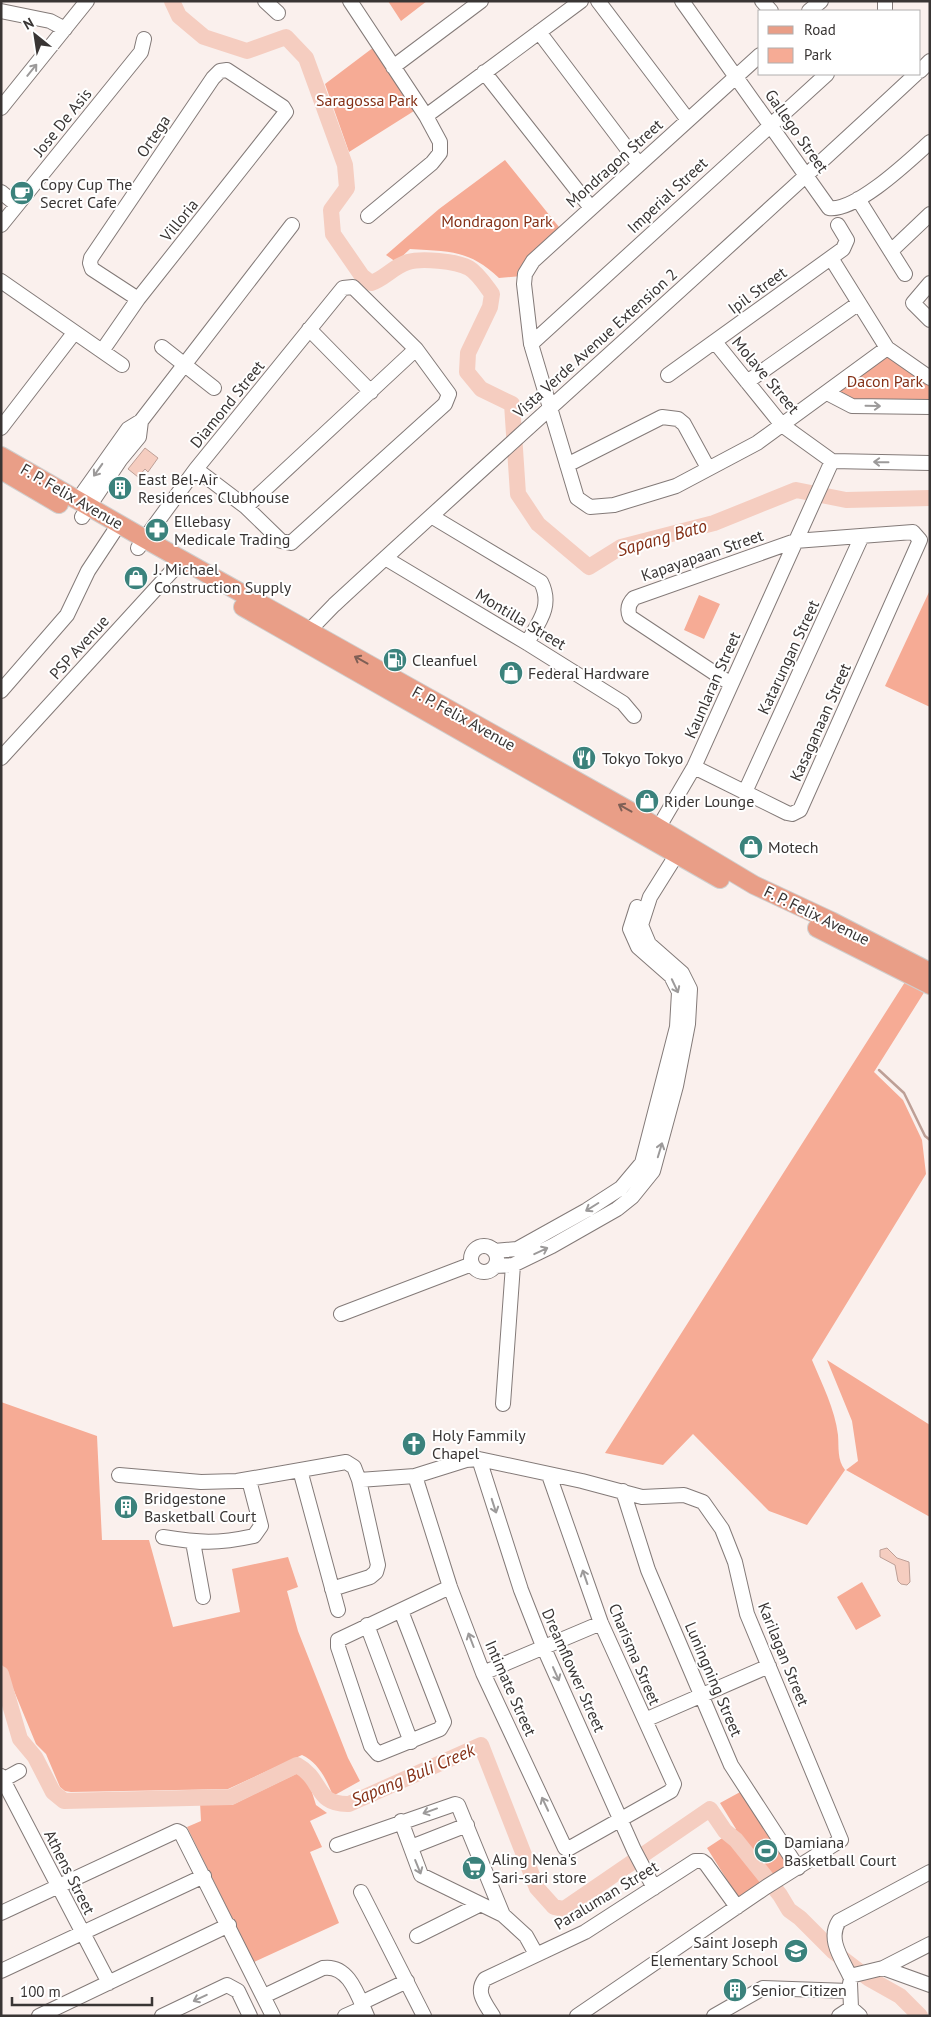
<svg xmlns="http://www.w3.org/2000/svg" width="931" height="2017" font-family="'PT Sans',sans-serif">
  <rect width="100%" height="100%" fill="#faf0ed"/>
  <path fill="#f6ab95" d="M388 1H427L401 21Z
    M374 47 414 111 349 152 325 84Z
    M505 160 563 232 522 276 499 278C468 249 450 252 410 249L396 262 386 255 439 209Z
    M886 350 930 387V403H856L833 392Z
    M930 590V707L885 686Z
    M699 595 720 604 704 639 684 630Z
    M905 982 925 991 874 1072 903 1100 922 1140 926 1174 812 1360C822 1384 835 1409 838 1435 839 1447 837 1460 845 1470L807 1525 769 1511 693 1434 663 1465 605 1453Z
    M827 1360 930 1425V1517L846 1470 858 1461 852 1421Z
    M1 1402 97 1436 102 1540H149L173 1627 240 1612 232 1569 288 1557 298 1587 287 1591 298 1631 348 1758 360 1781 333 1796C327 1780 318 1762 302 1755L228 1789 71 1792 65 1791 60 1787 46 1754 36 1744 5 1669 1 1664Z
    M862 1582 881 1616 856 1630 837 1597Z
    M298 1773 309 1783 316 1805 327 1813 310 1821 322 1847 310 1852 339 1923 254 1962 187 1827 201 1821 200 1802 232 1805Z
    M742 1791 790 1863 739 1899 707 1848 736 1829 720 1803Z"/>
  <path fill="#f5cdc0" stroke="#bd9f96" d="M145 448 158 458 148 472 145 469 138 477 128 469Z
    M887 1548 897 1558 909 1562 910 1582 907 1585 901 1584 898 1581 895 1565 880 1557V1550Z"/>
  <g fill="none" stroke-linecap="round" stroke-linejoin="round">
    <path stroke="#bd9f96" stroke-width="2.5" d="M879 1070 904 1093 925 1136 930 1140"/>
    <path stroke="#f5cdc0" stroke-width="16" d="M172 1 179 16 204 37 247 51 286 37 306 58 345 165 347 188 331 210 333 234 362 276 371 283C384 279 394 266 408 262 421 258 456 261 469 268 478 273 486 286 492 294L490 307 468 353 467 372 481 389 512 404 518 494 538 524 589 567 621 547 714 523 796 490 846 500 930 498
      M1 1674 20 1739 35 1757 53 1792 64 1801 231 1797 297 1765C324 1780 314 1805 349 1804L481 1745 537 1888 554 1907 564 1909 710 1809 725 1831 736 1840 780 1895 789 1910 800 1918 834 1952 868 1978 900 1996 920 2016"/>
    <g stroke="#837a78" stroke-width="16">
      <path id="minor" d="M265 1 278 13
        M350 1 426 116 440 142V153L432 163 368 216
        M598 1 688 120
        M682 1 829 208C856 212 911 159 930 142
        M762 1 771 11
        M1 11 50 21 65 29
        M809 11 821 1
        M885 11V1
        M539 32 638 163
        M760 55 533 261 525 274 524 284 531 344 577 498 590 507 614 505 676 486 757 443 887 348
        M393 67 481 1
        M920 71 930 61
        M484 72 591 208
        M1 108 87 1
        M426 116 581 1
        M1 192 17 205
        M858 199 905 274
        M1 225 141 52 144 39
        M891 251 930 214
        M831 258 887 348 930 378
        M1 281 122 365
        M930 283 913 303 930 320
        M309 329 371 392
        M715 342 782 425 832 461 930 463
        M531 344 827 74
        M162 347 214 388
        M102 351 138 299 286 112 283 107 227 70 220 71 213 78 91 258 90 263 92 269 138 299
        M668 375 843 249 847 240 838 225
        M747 382 859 303
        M827 393 852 406 930 407
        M1 428 74 333
        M567 465 662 417 678 419 684 424 708 468
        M77 501 128 429 141 421 292 225
        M246 507 416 349
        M431 516 541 582C553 606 539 622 527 643
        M82 517 120 460 139 437 141 421
        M138 548 196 469 343 288 353 287 416 349 449 394 445 404 291 543 281 541 246 507 196 469
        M385 558 527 643 623 703 634 716
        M302 638 334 605C527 427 724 253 916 74
        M1 691 67 615 88 571 119 524
        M1 758 183 559
        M694 767 787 813 792 814 800 810 920 540 913 532 795 541 634 598C628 604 627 610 630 617L731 684
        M745 792 862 536
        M653 837 694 767 832 461
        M471 1259a13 13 0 1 1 26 0a13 13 0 1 1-26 0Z
        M494 1251 517 1249 587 1210 621 1188 642 1163 677 1027 679 992 671 976 638 947 630 929 637 907
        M495 1266 513 1265 552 1246 617 1209 632 1197 653 1171 676 1086 688 1024 690 989 682 973 649 944 641 925 650 897 682 846
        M341 1314 472 1264
        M503 1404 513 1265
        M479 1459 521 1590 543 1646 634 1850 654 1888
        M300 1470 338 1610
        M119 1475 201 1482 237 1481 346 1462 354 1467 359 1480 415 1476 466 1460 479 1459 582 1481 642 1497 684 1495 703 1502 722 1529 735 1562 747 1614 841 1840 766 1887 577 2016
        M415 1476 450 1587 483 1673 565 1848 568 1849 671 1791 674 1784 601 1623 549 1475
        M623 1491 648 1570 731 1765 798 1868
        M163 1537C200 1543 217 1544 254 1536L261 1526 249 1480
        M193 1542 203 1597
        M332 1589 370 1577 376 1572 378 1565 359 1480
        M401 1611 444 1722 440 1729 378 1754 371 1746 338 1647V1640L450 1587
        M367 1625 411 1742
        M483 1673 601 1623
        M645 1720 769 1666
        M1 1776 109 1983
        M1 1781 19 1771
        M401 1821 421 1875 503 1915 526 1936 536 1954
        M337 1845 455 1804 458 1805 503 1915
        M411 1847 467 1825
        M361 1892 424 2016
        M1 1913 177 1831 181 1833 273 2016
        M417 1936 479 1905
        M883 1968 930 1985
        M1 1971 204 1876
        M850 1976C842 1959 827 1939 839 1921L930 1872
        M850 1976 883 1968 930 1944
        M850 1983 851 2008 860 2016
        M264 1996 323 1968C349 1964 358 1996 367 2016
        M361 2003 407 1981
        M39 2016 229 1925
        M162 2016 227 1985 238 1991 250 2016
        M345 2016 363 2008
        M493 2016C485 2003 475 1992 485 1979L585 1932 695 1861H702L706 1864 737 1907
        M714 2016 763 1988 849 1991
        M839 2016 851 2008"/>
    </g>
    <g stroke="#cfcfce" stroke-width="20">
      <path id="major" d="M1 456 145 539 632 812 754 885 831 921 930 972
        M1 470 59 504
        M243 607 720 879
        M817 928 930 985"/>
    </g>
    <use href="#minor" stroke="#fff" stroke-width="14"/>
    <use href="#major" stroke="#e99e87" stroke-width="18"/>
  </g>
  <defs><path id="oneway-shaft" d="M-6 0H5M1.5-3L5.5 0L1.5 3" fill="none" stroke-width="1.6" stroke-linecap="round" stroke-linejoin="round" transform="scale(1.25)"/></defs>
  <g stroke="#9c9a9a">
    <use href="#oneway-shaft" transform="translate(32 70) rotate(-51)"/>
    <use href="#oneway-shaft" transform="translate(873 406) rotate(1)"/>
    <use href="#oneway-shaft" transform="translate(881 462) rotate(-179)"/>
    <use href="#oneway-shaft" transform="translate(98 470) rotate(125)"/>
    <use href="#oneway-shaft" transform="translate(675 986) rotate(65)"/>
    <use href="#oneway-shaft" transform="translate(660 1150) rotate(-73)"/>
    <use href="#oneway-shaft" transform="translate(592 1207) rotate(148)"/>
    <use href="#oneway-shaft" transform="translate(541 1251) rotate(-25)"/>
    <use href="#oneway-shaft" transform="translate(494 1506) rotate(72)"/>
    <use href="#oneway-shaft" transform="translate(585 1577) rotate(-109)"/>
    <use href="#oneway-shaft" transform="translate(471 1640) rotate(-111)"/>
    <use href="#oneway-shaft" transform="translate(556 1674) rotate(66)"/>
    <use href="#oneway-shaft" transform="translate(545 1804) rotate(-115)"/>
    <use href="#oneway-shaft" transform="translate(430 1811) rotate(160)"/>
    <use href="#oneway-shaft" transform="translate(418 1867) rotate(68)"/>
    <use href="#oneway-shaft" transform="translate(200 1998) rotate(155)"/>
  </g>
  <g stroke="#7f5f55">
    <use href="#oneway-shaft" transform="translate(361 660) rotate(-151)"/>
    <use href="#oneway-shaft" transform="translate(625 808) rotate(-151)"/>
  </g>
  <defs>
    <g id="cafe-disc" transform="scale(1.25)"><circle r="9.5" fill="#3b827c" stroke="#fff"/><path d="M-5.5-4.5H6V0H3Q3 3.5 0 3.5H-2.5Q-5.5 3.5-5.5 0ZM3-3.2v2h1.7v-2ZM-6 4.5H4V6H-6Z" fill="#fff"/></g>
    <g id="building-disc" transform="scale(1.25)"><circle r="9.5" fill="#3b827c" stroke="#fff"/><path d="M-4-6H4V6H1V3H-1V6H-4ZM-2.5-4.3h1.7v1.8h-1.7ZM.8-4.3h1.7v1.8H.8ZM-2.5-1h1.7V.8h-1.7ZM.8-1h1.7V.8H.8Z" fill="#fff"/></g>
    <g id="pharmacy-disc" transform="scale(1.25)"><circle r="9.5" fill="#3b827c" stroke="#fff"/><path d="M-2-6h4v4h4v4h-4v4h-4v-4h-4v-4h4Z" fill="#fff"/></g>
    <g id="shop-disc" transform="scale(1.25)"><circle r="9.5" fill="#3b827c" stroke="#fff"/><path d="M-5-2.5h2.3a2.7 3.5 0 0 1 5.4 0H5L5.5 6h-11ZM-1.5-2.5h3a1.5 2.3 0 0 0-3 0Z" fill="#fff"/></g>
    <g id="fuel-disc" transform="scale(1.25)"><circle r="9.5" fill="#3b827c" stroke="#fff"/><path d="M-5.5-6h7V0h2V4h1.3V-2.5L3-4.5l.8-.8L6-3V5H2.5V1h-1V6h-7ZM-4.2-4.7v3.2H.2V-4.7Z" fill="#fff"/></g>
    <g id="restaurant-disc" transform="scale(1.25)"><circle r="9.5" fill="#3b827c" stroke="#fff"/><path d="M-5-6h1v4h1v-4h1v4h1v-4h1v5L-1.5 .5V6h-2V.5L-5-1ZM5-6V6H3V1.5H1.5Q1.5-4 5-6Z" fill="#fff"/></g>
    <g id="church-disc" transform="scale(1.25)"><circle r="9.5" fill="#3b827c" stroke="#fff"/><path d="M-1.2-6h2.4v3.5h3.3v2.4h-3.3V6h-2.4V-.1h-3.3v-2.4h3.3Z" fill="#fff"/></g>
    <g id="stadium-disc" transform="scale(1.25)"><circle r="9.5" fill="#3b827c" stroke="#fff"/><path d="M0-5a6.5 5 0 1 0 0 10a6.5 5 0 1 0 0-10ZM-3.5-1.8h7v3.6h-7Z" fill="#fff"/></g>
    <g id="supermarket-disc" transform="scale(1.25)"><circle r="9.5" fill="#3b827c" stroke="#fff"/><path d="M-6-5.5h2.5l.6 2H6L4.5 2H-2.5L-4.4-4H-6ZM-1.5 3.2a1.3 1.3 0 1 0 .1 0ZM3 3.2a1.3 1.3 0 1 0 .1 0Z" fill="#fff"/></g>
    <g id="school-disc" transform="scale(1.25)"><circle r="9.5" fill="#3b827c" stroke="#fff"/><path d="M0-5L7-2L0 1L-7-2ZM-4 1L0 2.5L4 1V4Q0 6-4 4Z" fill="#fff"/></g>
  </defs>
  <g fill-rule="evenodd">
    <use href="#cafe-disc" x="22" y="193"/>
    <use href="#building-disc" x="120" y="488"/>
    <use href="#pharmacy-disc" x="157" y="530"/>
    <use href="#shop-disc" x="136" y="578"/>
    <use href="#fuel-disc" x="395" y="660"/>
    <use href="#shop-disc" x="511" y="673"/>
    <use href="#restaurant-disc" x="584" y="758"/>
    <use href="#shop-disc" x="647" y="801"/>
    <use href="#shop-disc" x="751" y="847"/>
    <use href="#church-disc" x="414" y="1444"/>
    <use href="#building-disc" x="126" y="1507"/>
    <use href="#stadium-disc" x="766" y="1851"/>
    <use href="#supermarket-disc" x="474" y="1868"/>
    <use href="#school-disc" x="796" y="1951"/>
    <use href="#building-disc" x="735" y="1990"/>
  </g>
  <g text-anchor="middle" stroke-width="4" stroke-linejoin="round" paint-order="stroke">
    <g font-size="16" fill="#843016" stroke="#fff">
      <text x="367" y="106">Saragossa Park</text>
      <text x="497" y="227">Mondragon Park</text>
      <text x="885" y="387">Dacon Park</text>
    </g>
    <g font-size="16" fill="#393534" stroke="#fff">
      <text transform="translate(62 122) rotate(-51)" y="6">Jose De Asis</text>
      <text transform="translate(797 131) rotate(55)" y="6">Gallego Street</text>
      <text transform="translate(153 136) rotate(-56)" y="6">Ortega</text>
      <text transform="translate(614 163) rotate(-42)" y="6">Mondragon Street</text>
      <text transform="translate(667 195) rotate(-43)" y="6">Imperial Street</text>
      <text transform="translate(179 220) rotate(-51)" y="6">Villoria</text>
      <text transform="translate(757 290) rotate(-36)" y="6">Ipil Street</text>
      <text transform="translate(595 343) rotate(-42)" y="6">Vista Verde Avenue Extension 2</text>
      <text transform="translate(766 375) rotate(50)" y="6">Molave Street</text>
      <text transform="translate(227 404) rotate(-51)" y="6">Diamond Street</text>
      <text transform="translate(72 496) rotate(30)" y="6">F. P. Felix Avenue</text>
      <text transform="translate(702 555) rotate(-19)" y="6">Kapayapaan Street</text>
      <text transform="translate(521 619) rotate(31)" y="6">Montilla Street</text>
      <text transform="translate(79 647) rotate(-48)" y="6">PSP Avenue</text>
      <text transform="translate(788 657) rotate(-65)" y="6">Katarungan Street</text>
      <text transform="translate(712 685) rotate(-66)" y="6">Kaunlaran Street</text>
      <text transform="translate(464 718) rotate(29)" y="6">F. P. Felix Avenue</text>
      <text transform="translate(820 722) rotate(-66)" y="6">Kasaganaan Street</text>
      <text transform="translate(817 915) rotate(26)" y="6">F. P. Felix Avenue</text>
      <text transform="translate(635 1654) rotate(67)" y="6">Charisma Street</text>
      <text transform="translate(784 1654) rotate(68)" y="6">Karilagan Street</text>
      <text transform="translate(574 1670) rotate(66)" y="6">Dreamflower Street</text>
      <text transform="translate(714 1679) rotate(67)" y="6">Luningning Street</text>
      <text transform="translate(511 1688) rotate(66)" y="6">Intimate Street</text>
      <text transform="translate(70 1872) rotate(63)" y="6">Athens Street</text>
      <text transform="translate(606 1895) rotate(-31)" y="6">Paraluman Street</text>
    </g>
    <g font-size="16" fill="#393534" stroke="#fff" text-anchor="start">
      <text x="40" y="190">Copy Cup The<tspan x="40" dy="18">Secret Cafe</tspan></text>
      <text x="138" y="485">East Bel-Air<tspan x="138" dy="18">Residences Clubhouse</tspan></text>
      <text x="174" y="527">Ellebasy<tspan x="174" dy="18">Medicale Trading</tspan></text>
      <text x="154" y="575">J. Michael<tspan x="154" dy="18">Construction Supply</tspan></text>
      <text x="412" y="666">Cleanfuel</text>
      <text x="528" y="679">Federal Hardware</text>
      <text x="602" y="764">Tokyo Tokyo</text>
      <text x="664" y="807">Rider Lounge</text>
      <text x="768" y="853">Motech</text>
      <text x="432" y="1441">Holy Fammily<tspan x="432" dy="18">Chapel</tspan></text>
      <text x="144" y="1504">Bridgestone<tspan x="144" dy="18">Basketball Court</tspan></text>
      <text x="784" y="1848">Damiana<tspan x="784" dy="18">Basketball Court</tspan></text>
      <text x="492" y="1865">Aling Nena's<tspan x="492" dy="18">Sari-sari store</tspan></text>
      <text x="778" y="1948" text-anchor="end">Saint Joseph<tspan x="778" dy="18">Elementary School</tspan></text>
      <text x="752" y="1996">Senior Citizen</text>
    </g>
    <g font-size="18" font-style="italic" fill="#853016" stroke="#fff">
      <text transform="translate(662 538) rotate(-16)" y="6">Sapang Bato</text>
      <text transform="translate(413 1775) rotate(-23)" y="6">Sapang Buli Creek</text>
    </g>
  </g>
  <rect width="931" height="2017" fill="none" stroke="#393534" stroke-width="5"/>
  <rect x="758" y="10" width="162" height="65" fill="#ffffff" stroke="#b0aeae"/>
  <rect x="768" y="26" width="25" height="8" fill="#e99e87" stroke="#b0aeae"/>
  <text x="804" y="35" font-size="15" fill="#393534">Road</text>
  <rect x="768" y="48" width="25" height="15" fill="#f6ab95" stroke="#b0aeae"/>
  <text x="804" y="60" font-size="15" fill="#393534">Park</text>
  <g transform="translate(35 35) rotate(330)" stroke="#ffffff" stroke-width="4" paint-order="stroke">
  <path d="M0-4L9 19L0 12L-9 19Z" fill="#393534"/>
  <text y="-8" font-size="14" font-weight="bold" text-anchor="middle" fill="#393534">N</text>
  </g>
  <path d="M12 1997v8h140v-8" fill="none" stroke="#393534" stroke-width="2.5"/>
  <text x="20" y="1997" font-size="15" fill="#393534" stroke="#ffffff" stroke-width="4" paint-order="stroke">100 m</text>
</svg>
